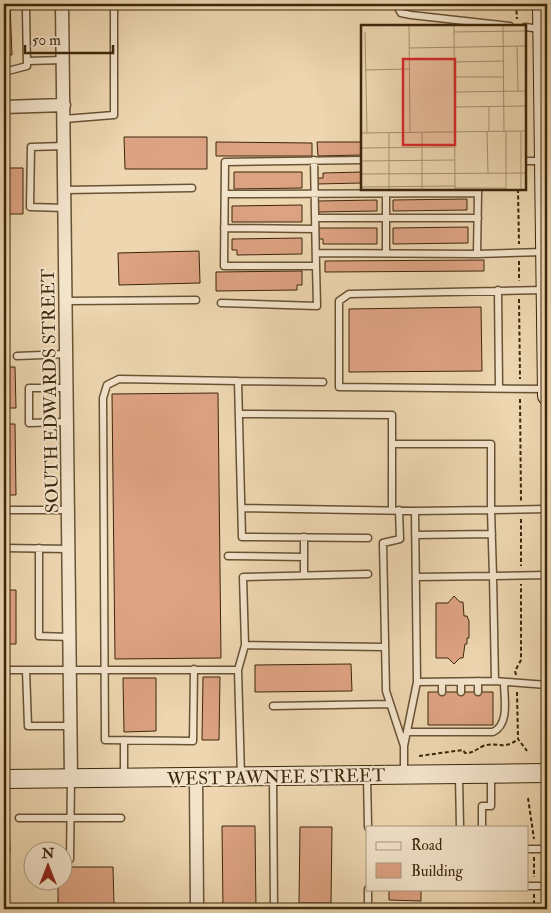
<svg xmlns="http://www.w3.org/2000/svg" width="551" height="913" font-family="'IM FELL Double Pica',serif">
  <rect width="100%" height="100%" fill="#edd6b0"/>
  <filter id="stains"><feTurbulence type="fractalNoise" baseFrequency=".004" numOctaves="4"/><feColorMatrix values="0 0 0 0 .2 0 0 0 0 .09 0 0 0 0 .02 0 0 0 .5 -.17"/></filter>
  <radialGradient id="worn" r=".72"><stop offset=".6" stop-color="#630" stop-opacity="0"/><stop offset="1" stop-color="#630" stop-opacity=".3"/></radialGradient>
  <path fill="#dda282" stroke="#3c270a" d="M4 4H10L12 55H4Z
    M124 137H207V169H125Z
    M216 142 312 143V156H216Z
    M317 142H362V155L318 156Z
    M4 168H23V214H4Z
    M234 172H302V188L234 189Z
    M362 172V183L317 184V178H323V173Z
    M467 199V210L393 211V200Z
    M377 200V211L318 212V201Z
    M302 205V222H232V206Z
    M468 227V243L393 244V228Z
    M318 228H377V244H323V239H318Z
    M302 238V254L237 255V250H232V239Z
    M199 251 200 283 119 285 118 253Z
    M484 260V271L325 272V261Z
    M302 271V285H297V290L216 291V272Z
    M481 307 482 371 349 372V309Z
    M4 367H15L16 408H4Z
    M218 393 221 658 115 659 112 394Z
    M4 424H15L16 495H4Z
    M4 590H16V644H4Z
    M454 596 460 602H463L464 616H467L469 621V638H467V644H465L463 658H460L454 664 448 658H436V603H448Z
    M351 664 352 691 255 692V665Z
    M203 677H220L219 740H202Z
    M123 678H156V731L124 732Z
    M4 686H8L9 740H4Z
    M428 692H493V725H428Z
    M4 825H9L10 853H4Z
    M222 826H255L256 909H223Z
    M300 827H332L331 903H299Z
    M62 867H113L114 906 58 907V880H62Z
    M4 887H9V909H4Z
    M389 889H421V901L389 900Z"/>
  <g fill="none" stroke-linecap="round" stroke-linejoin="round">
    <g stroke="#685334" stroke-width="9">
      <path id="service" d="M396 4 401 13 411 15 510 26
        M525 27 541 29
        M27 61 63 60
        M4 72 27 66 26 10
        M64 119 114 115V4
        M64 146 31 147 30 207 65 208
        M314 160 316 266
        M525 161H543
        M65 190 192 188
        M386 190V253
        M225 194 478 193V189
        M315 218H478
        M224 228 315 229
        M316 253 477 254 478 193
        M477 254 543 252
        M498 290 499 388
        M544 290 349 294 339 301V387L546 389
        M66 301 196 300
        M221 303 317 306 316 266H224L225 162 362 160
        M17 356 67 354
        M323 382 238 381 242 537 368 538
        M67 388H29V423L68 422
        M239 414 392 415V510
        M392 444H491V510L415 511 417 682
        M242 508 415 511
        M547 509 491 510 493 576 547 575
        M4 510H68
        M399 510 400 539 383 543 386 691 404 746
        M415 535 492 534
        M304 537V575
        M4 548 69 549
        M39 548V636L70 637
        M228 556 304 557
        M416 577 493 576 495 681 547 685
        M245 645 385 647
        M194 669 193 741 105 740 103 398 107 385 119 379 238 381
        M4 670H238L241 776
        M26 670 28 726H71
        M238 670 245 645 243 577 368 574
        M478 681V692
        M442 682V692
        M461 682V692
        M273 706 390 704
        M407 732H493C510 724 504 698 504 682
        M124 740V777
        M404 773V746L417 682 495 681
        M367 776 368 827
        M459 776 460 827
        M273 778 274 909
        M19 818H121
        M482 827V806H491V774
        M527 849H547
        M70 859 71 780
        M527 886H547
        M368 889V909
        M274 909 368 908"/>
    </g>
    <g stroke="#685334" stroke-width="15">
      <path id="minor" d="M62 4 71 779
        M4 107 64 105
        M196 778 197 909"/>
    </g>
    <g stroke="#3c270a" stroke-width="20">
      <path id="secondary" d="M542 4 547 396
        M4 779 547 773"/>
    </g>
    <path stroke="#3c270a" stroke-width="2" stroke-dasharray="4 2.5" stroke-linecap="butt" d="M516 4 517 19
      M518 189 519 244
      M519 261V281
      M519 299 520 379
      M520 399 521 501
      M521 519V566
      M516 675 515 671 521 660V584
      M517 692 518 739 527 751
      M419 756 463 750 465 753C474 753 475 750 483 746 496 741 504 751 518 739
      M528 798 534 839
      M534 857V877
      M534 894V909"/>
    <use href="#service" stroke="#f3e4cc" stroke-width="6"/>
    <use href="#minor" stroke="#f3e4cc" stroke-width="12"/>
    <use href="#secondary" stroke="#f3e4cc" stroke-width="18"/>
  </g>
  <g text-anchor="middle" stroke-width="4" stroke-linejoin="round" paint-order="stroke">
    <g font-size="18" fill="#3c270a" stroke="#f3e4cc">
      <text transform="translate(50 391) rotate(-91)" y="6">SOUTH EDWARDS STREET</text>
      <text transform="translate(276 777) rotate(-1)" y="6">WEST PAWNEE STREET</text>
    </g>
  </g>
  <g transform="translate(361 25)">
    <rect width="165" height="165" fill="#edd6b0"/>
    <path fill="none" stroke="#a6906e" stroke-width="1" d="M48 0 49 107M93 0 94 165M142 0 143 107M4 7 6 108M93 7 165 6M156 22 157 66M48 23 165 21M93 37 143 36M4 45 48 44M94 52H143M94 67 165 66M94 82 165 81M128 82V106M126 107 127 148M145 107V165M160 107V165M0 108 165 106M28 108V165M61 108V165M0 123 94 122M0 136 94 135M0 149 165 148M0 162 94 161M94 163H145"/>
    <path fill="#d62828" fill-opacity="0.15" stroke="#d62828" stroke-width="2.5" d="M42 34H94V120H42Z"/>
    <rect width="165" height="165" fill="none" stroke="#3c270a" stroke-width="2.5"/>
  </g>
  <rect width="551" height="913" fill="none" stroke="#edd6b0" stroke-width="20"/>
  <rect x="5" y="5" width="541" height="903" fill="none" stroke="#3c270a" stroke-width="2.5"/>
  <rect x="10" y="10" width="531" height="893" fill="none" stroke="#3c270a"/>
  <rect x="366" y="826" width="162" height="65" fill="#f3e4cc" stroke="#aa987e"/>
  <rect x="376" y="842" width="25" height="8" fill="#f3e4cc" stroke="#aa987e"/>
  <text x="411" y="850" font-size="15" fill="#3c270a">Road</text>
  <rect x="376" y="863" width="25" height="15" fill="#dda282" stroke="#aa987e"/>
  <text x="411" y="876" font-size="15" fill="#3c270a">Building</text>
  <g transform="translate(48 866)"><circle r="24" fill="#f3e4cc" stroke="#aa987e"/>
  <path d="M0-4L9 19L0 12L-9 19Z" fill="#8f2418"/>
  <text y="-8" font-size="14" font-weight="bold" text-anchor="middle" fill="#3c270a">N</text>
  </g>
  <path d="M25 45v8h88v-8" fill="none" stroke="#3c270a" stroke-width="2.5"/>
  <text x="32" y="45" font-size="15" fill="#3c270a" stroke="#f3e4cc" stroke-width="4" paint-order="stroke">50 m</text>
  <rect width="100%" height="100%" filter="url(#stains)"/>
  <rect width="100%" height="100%" fill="url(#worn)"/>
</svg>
